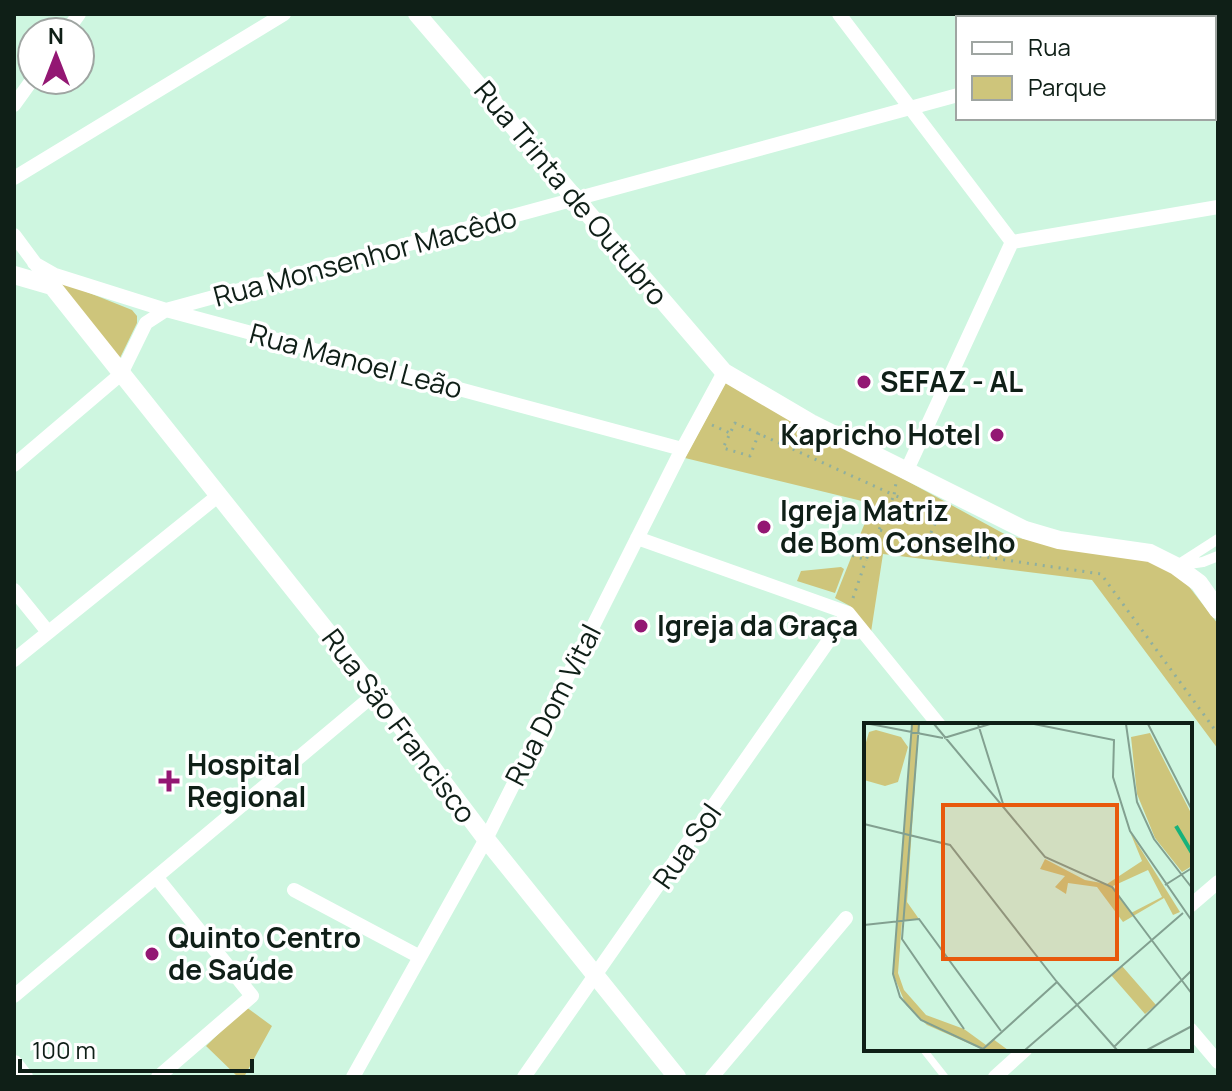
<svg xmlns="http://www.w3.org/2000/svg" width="1232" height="1091" font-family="Manrope,sans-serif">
  <rect width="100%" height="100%" fill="#cef6e0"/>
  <path fill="#cec57b" d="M47 276 132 310 137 316V323L119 360Z
    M726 382 1008 536 1150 561 1171 571 1187 584 1218 624V749L1092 580 883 554 871 632 850 606 835 598 868 515 866 502 685 458Z
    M841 567 844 569 835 593 797 581 801 571Z
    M246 1007 272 1026 244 1077H238L206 1046Z"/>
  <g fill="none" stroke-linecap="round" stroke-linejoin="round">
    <path stroke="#8faf9e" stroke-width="3" stroke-dasharray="2 6" stroke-linecap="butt" d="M712 425 730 433
      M759 433 750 456 723 448 735 423 894 495 896 483
      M822 545 866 560 894 495 939 515 924 548 880 530
      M924 548 1101 574 1218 734
      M853 598 866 560"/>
    <path stroke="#fff" stroke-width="7" d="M923 1049 945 1077"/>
    <path stroke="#fff" stroke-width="10" d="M1182 565 1203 562 1218 556
      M1176 566 1218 539"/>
    <path stroke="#fff" stroke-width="14" d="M839 14 1012 242
      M1214 27 1218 26
      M66 32 79 14
      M14 105 32 80
      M14 178 284 14
      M14 235 40 270
      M1012 242 1218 207
      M34 263 55 275 166 310 682 449
      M14 465 121 374 146 323 166 310 958 95
      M906 472 1012 242
      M637 538 848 613 939 725
      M14 590 48 632
      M14 660 219 495
      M157 878 252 996 158 1077
      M294 890 420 957
      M1190 906 1218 882
      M14 996 376 693
      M1190 1029 1218 1062
      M353 1077 486 839 678 457 724 372
      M524 1077 848 613
      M712 1077 846 918
      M995 1077 1026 1049"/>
    <path stroke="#fff" stroke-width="18" d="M417 14 724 372 811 423 1025 530 1059 540 1150 553 1176 566 1199 583 1218 610
      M14 275 52 286 376 693 486 839 677 1077
      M14 1064 24 1077"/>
  </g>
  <g fill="#931773" stroke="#fff" stroke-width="3">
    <circle cx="864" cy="382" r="8"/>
    <circle cx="997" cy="435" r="8"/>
    <circle cx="764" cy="527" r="8"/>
    <circle cx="641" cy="626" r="8"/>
    <path d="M165 769h8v8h8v8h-8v8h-8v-8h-8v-8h8z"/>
    <circle cx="152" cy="954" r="8"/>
  </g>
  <g text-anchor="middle" stroke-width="7" stroke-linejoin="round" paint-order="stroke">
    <g font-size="28" fill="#0f1f17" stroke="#fff">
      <text transform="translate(571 193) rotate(50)" y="10">Rua Trinta de Outubro</text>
      <text transform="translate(365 257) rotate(-15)" y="10">Rua Monsenhor Macêdo</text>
      <text transform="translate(356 361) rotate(15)" y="10">Rua Manoel Leão</text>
      <text transform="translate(553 705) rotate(-63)" y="10">Rua Dom Vital</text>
      <text transform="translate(399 726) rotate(53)" y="10">Rua São Francisco</text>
      <text transform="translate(687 846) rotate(-55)" y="10">Rua Sol</text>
    </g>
    <g font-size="28" font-weight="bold" fill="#0f1f17" stroke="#fff" text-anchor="start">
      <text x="880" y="392">SEFAZ - AL</text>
      <text x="981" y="445" text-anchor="end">Kapricho Hotel</text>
      <text x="780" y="521">Igreja Matriz<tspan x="780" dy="32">de Bom Conselho</tspan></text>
      <text x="657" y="636">Igreja da Graça</text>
      <text x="187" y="775">Hospital<tspan x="187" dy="32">Regional</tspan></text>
      <text x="168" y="948">Quinto Centro<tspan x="168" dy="32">de Saúde</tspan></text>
    </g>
  </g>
  <g transform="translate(864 723)">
    <rect width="328" height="328" fill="#cef6e0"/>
    <path d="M48 1H55L43 179 55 196 38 198 34 250 40 267 62 292 100 306 122 322 129 316 144 327H120L63 302 42 282 29 251ZM12 7 37 14 44 24 34 59 21 63 0 57V26L5 9ZM286 10 328 92V143L318 149 291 115 273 71 267 14ZM266 109 316 189 309 192 300 175 259 199 233 164 204 160 202 171 191 164 201 153 176 146 181 136 221 157 243 161 278 138ZM284 147 298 174 267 190 249 163ZM258 243 292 282 281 291 247 252Z" fill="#cec57b" fill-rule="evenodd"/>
    <path fill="none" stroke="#18b27b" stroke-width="4" d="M312 103 328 130"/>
    <path fill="none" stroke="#82a090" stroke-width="2" d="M6 1 79 15M48 1 29 251 36 274 57 297 119 326M55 1 38 216 100 306M70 1 181 134 248 164 328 271M114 1 140 84M170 1 250 17 249 54 266 108 328 198M262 1 273 79 290 116 328 165M284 1 328 87M80 15 126 1M0 101 86 122 193 259M301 162 328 145M0 202 55 196 137 308M250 324 328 247M118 327 193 259 253 327M161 327 319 190M283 327 328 303"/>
    <path fill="#e8590c" fill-opacity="0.15" stroke="#e8590c" stroke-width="4" d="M79 82H253V236H79Z"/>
    <rect width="328" height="328" fill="none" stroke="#0f1f17" stroke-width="4"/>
  </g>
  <rect width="1232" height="1091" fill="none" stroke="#0f1f17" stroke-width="32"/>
  <rect x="956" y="16" width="260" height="104" fill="#ffffff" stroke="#9fa5a2" stroke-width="2"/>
  <rect x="972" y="42" width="40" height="12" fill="#ffffff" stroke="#9fa5a2" stroke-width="2"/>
  <text x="1028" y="56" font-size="24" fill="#0f1f17">Rua</text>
  <rect x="972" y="76" width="40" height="24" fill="#cec57b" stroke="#9fa5a2" stroke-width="2"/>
  <text x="1028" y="96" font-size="24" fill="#0f1f17">Parque</text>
  <g transform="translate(56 56)"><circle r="38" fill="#ffffff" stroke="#9fa5a2" stroke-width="2"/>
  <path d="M0-6L14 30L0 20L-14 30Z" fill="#931773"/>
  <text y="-12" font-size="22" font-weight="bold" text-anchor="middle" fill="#0f1f17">N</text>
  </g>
  <path d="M20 1059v12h232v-12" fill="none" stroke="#0f1f17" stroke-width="4"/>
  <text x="32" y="1059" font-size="24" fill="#0f1f17" stroke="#ffffff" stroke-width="6" paint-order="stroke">100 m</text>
</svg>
